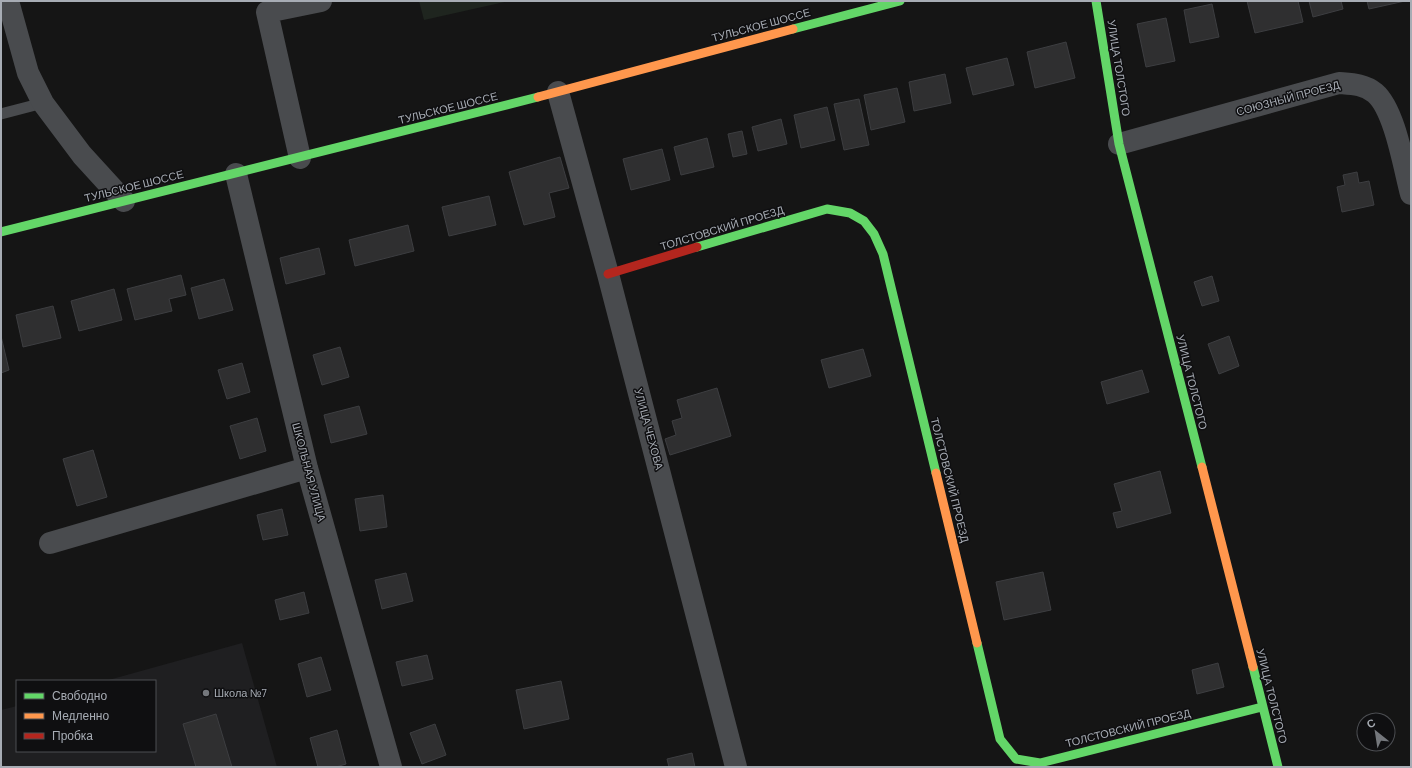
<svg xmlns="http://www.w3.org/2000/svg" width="1412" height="768" font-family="Barlow,sans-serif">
  <rect width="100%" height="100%" fill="#151515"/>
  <path fill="#1f1f21" d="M242 643 277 767H1V710L17 706V751H155V681H105Z"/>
  <path fill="#1f251f" d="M419 1H509L424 20Z"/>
  <path fill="#2f2f30" stroke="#3d3e41" d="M1247 1H1298L1303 22 1255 33Z
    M1309 1H1341L1343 9 1313 17Z
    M1367 1H1405L1369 9Z
    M1212 4 1219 37 1190 43 1184 10Z
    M1166 18 1175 61 1146 67 1137 24Z
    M1066 42 1075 78 1035 88 1027 52Z
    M1007 58 1014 85 973 95 966 68Z
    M945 74 951 103 914 111 909 82Z
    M897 88 905 122 871 130 864 95Z
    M859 99 869 145 844 150 834 104Z
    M827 107 835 140 801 148 794 115Z
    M781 119 787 144 758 151 752 127Z
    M742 131 747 154 733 157 728 134Z
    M707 138 714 167 681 175 674 147Z
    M662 149 670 180 631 190 623 159Z
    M560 157 569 188 549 193 555 217 524 225 509 172Z
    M1357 172 1359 183 1369 181 1374 205 1342 212 1337 187 1345 185 1343 175Z
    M489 196 496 225 449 236 442 207Z
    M408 225 414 251 355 266 349 240Z
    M319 248 325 274 286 284 280 258Z
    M181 275 186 295 169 299 172 311 135 320 127 289Z
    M1212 276 1219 301 1202 306 1194 282Z
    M224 279 233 310 199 319 191 288Z
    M114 289 122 320 79 331 71 301Z
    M53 306 61 338 23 347 16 315Z
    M1 336 9 370 1 373Z
    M1229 336 1239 366 1219 374 1208 344Z
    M340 347 349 377 322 385 313 355Z
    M863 349 871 376 829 388 821 360Z
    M242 363 250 392 227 399 218 370Z
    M1142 370 1149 392 1107 404 1101 382Z
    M717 388 731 436 670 455 665 439 676 435 672 421 682 418 677 400Z
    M359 406 367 434 331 443 324 415Z
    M257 418 266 451 240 459 230 426Z
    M93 450 107 497 77 506 63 459Z
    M1160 471 1171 513 1117 528 1113 513 1122 511 1114 484Z
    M383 495 387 527 360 531 355 499Z
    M282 509 288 535 263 540 257 515Z
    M1043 572 1051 610 1004 620 996 582Z
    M406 573 413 601 382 609 375 580Z
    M304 592 309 613 280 620 275 600Z
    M427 655 433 679 402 686 396 662Z
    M321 657 331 690 307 697 298 664Z
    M1218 663 1224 687 1197 694 1192 670Z
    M561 681 569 719 524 729 516 690Z
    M216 714 232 767H196L183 724Z
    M435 724 446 755 422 764 410 733Z
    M337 730 346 764 336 767H318L310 738Z
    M692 753 695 767H669L667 759Z"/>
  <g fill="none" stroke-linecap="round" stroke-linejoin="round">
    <path stroke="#494b4e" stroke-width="11" d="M1 114 43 103"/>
    <path stroke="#494b4e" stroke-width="22" d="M8 1 28 73 43 103 82 155 124 201
      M558 92 608 274 736 767
      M1119 144 1339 83C1351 84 1364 84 1375 93 1395 110 1404 168 1411 194
      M300 158 267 12 321 1
      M236 174 307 468 391 767
      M50 543 307 468"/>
    <path stroke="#63d668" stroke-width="9" d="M1096 1 1119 144 1202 467
      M793 29 900 1
      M1 232 538 97
      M697 247 827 209 850 213 864 221 874 234 883 254 936 473
      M977 643 1000 739 1016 759 1040 763 1262 707
      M1253 667 1278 767"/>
    <path stroke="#ff974d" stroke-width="9" d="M538 97 793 29
      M1202 467 1253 667
      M936 473 977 643"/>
    <path stroke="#b3261e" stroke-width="9" d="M608 274 697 247"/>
  </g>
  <circle fill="#74777c" stroke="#0f0f11" stroke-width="1.5" cx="206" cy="693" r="4"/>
  <g text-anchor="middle" stroke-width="3" stroke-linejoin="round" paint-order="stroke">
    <g font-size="11" fill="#a7acb4" stroke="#0f0f11">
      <text transform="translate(761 25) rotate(-15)" y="4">ТУЛЬСКОЕ ШОССЕ</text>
      <text transform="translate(1119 68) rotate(81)" y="4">УЛИЦА ТОЛСТОГО</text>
      <text transform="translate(1288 98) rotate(-15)" y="4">СОЮЗНЫЙ ПРОЕЗД</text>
      <text transform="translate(448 108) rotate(-14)" y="4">ТУЛЬСКОЕ ШОССЕ</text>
      <text transform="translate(134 186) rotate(-14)" y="4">ТУЛЬСКОЕ ШОССЕ</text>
      <text transform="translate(722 228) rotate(-17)" y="4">ТОЛСТОВСКИЙ ПРОЕЗД</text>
      <text transform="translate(1192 382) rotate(76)" y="4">УЛИЦА ТОЛСТОГО</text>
      <text transform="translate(649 429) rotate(75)" y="4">УЛИЦА ЧЕХОВА</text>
      <text transform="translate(309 472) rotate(75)" y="4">ШКОЛЬНАЯ УЛИЦА</text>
      <text transform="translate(950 480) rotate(76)" y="4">ТОЛСТОВСКИЙ ПРОЕЗД</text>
      <text transform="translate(1272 696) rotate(76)" y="4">УЛИЦА ТОЛСТОГО</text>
      <text transform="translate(1128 728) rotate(-14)" y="4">ТОЛСТОВСКИЙ ПРОЕЗД</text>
    </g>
    <g font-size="11" fill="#a7acb4" stroke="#0f0f11" text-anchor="start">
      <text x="214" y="697">Школа №7</text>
    </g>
  </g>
  <rect width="1412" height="768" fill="none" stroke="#a7acb4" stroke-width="4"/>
  <rect x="16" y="680" width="140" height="72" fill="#0f0f11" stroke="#4c4e52"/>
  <rect x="24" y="693" width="20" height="6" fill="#63d668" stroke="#4c4e52"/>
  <text x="52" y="700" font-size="12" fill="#a7acb4">Свободно</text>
  <rect x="24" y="713" width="20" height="6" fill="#ff974d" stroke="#4c4e52"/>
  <text x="52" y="720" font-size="12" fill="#a7acb4">Медленно</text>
  <rect x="24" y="733" width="20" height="6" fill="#b3261e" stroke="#4c4e52"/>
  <text x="52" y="740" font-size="12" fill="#a7acb4">Пробка</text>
  <g transform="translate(1376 732) rotate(330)"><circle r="19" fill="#0f0f11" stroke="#4c4e52"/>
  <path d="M0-3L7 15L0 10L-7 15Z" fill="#74777c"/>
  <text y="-6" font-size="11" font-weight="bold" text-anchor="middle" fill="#a7acb4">С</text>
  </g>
</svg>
